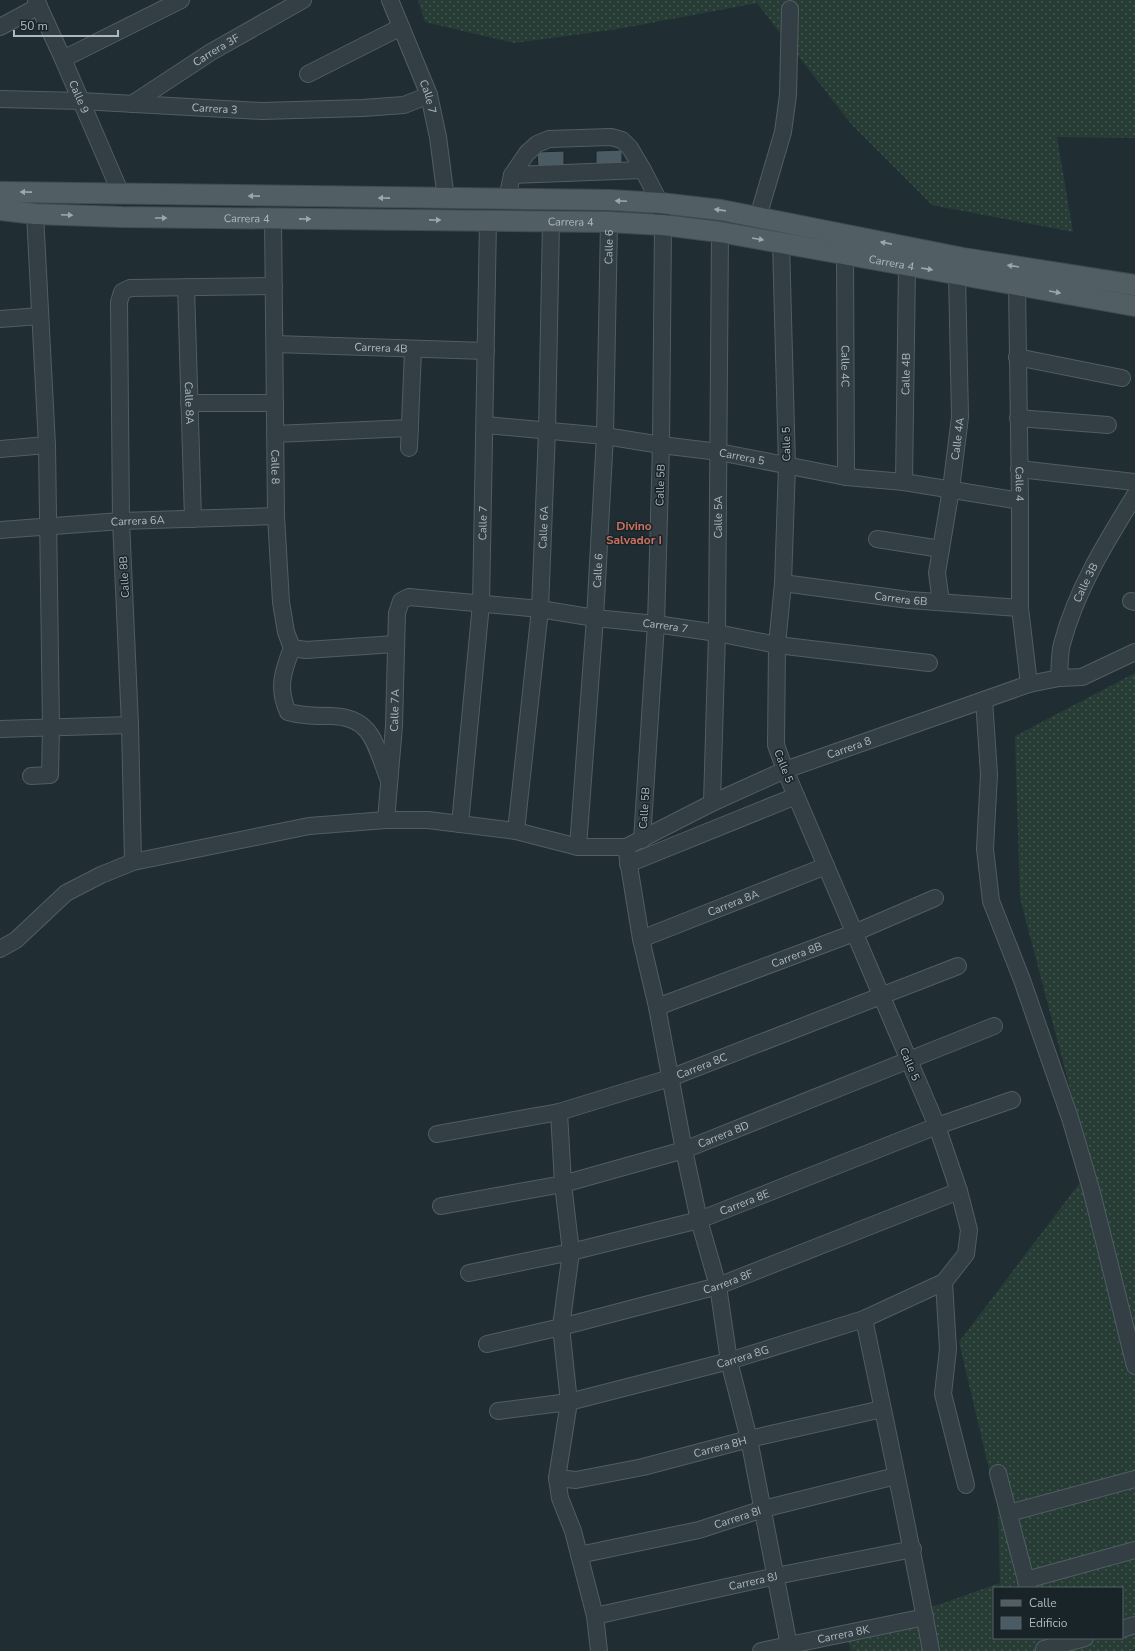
<svg xmlns="http://www.w3.org/2000/svg" width="1135" height="1651" font-family="'Nunito Sans',sans-serif">
  <defs>
    <pattern id="grass-dots" width="8" height="8" patternUnits="userSpaceOnUse"><rect width="8" height="8" fill="#283c36"/><path d="M2 2h.1M6 6h.1" fill="none" stroke="#445651" stroke-width="1.8" stroke-linecap="round"/></pattern>
  </defs>
  <rect width="100%" height="100%" fill="#202e34"/>
  <path fill="url(#grass-dots)" fill-rule="evenodd" d="M418 0H1135V138L1057 137 1073 232 932 205 852 125 757 3 618 29 514 43 425 22Z
    M1135 673V1651H851L847 1637 1000 1583 998 1507 959 1342 1091 1168 1020 898 1015 736ZM994 1588H1122V1638H994Z"/>
  <path fill="#4b5b63" stroke="#1b262b" d="M622 150V165H596V151Z
    M564 151V167L538 168 537 152Z"/>
  <g fill="none" stroke-linecap="round" stroke-linejoin="round">
    <g stroke="#515d63" stroke-width="18">
      <g id="minor">
        <path id="s1" d="M36 0 63 59 121 194"/>
        <path id="s2" d="M390 0 429 95 438 137 446 199"/>
        <path d="M0 27 39 6"/>
        <path d="M63 59 181 0"/>
        <path d="M308 74 401 27"/>
        <path id="s3" d="M0 99 81 101 262 111 363 108 404 105 429 95"/>
        <path id="s4" d="M132 104 211 52 303 0"/>
        <path d="M512 175 643 170"/>
        <path d="M507 199 512 175 527 153 537 144 549 139 611 137 622 140 630 148 643 170 660 203 663 225 661 445 656 624 642 840"/>
        <path d="M758 217 783 132 788 95 790 9"/>
        <path id="s5" d="M273 218 276 516 281 602 286 632 292 648C283 671 277 688 288 712 302 716 316 716 331 716 373 717 375 745 388 778"/>
        <path id="s6" d="M845 254 846 477"/>
        <path id="s7" d="M1017 285 1020 501V608L1029 684"/>
        <path id="s8" d="M186 287 193 519"/>
        <path d="M0 319 40 316"/>
        <path id="s9" d="M275 344 486 351"/>
        <path d="M1017 357 1122 378"/>
        <path d="M189 403H275"/>
        <path d="M1018 418 1108 425"/>
        <path id="s10" d="M486 425 605 436 661 445 719 452 846 477 904 482 1020 501"/>
        <path d="M275 434 410 428"/>
        <path d="M409 448 413 350"/>
        <path d="M0 449 47 445"/>
        <path d="M1019 469 1135 482"/>
        <path id="s11" d="M904 482 907 266"/>
        <path id="s12" d="M0 530 121 521 276 516"/>
        <path d="M877 539 941 549"/>
        <path id="s13" d="M783 583 909 600 1020 608"/>
        <path d="M1131 601 1135 602"/>
        <path id="s14" d="M941 602 937 573 951 489 960 417 957 274"/>
        <path d="M292 648 306 650 395 644"/>
        <path id="s15" d="M1059 678C1060 667 1059 655 1062 644 1076 590 1106 542 1135 495"/>
        <path d="M984 700 989 774 985 849 991 901 1022 980 1070 1118 1091 1189 1135 1366"/>
        <path d="M0 729 130 725"/>
        <path d="M31 776 50 775 51 727 47 445 35 214"/>
        <path id="s16" d="M712 803 717 633 720 232"/>
        <path id="s17" d="M386 820 394 726 397 613 401 601 409 597 540 609 595 618 656 624 717 633 777 645 929 663"/>
        <path id="s18" d="M460 824 481 604 488 221"/>
        <path id="s19" d="M516 831 540 609 547 431 551 222"/>
        <path id="s20" d="M578 847 595 618 605 436 609 222"/>
        <path d="M626 847 641 939 657 1007 684 1150 699 1220 718 1286 729 1361 749 1439 790 1651"/>
        <path d="M133 862 130 725 121 521 119 302 122 292 130 288 274 286"/>
        <path d="M628 864 796 796"/>
        <path id="s21" d="M641 939 826 866"/>
        <path id="s22" d="M0 949 16 940 66 893 101 875 133 862 309 826 386 820H428L516 831 578 847H626L712 803 785 770 1029 684 1059 678 1082 677 1135 652"/>
        <path id="s23" d="M657 1007 854 933 935 898"/>
        <path d="M559 1112 563 1184 571 1252 561 1327 569 1402 557 1478 560 1498 573 1531 595 1616 599 1651"/>
        <path id="s24" d="M437 1134 559 1112 670 1078 958 966"/>
        <path id="s25" d="M441 1206 563 1184 684 1150 994 1026"/>
        <path id="s26" d="M469 1273 571 1252 699 1220 937 1126 1012 1100"/>
        <path d="M944 1282 948 1349 943 1394 966 1485"/>
        <path d="M864 1319C887 1429 911 1540 931 1651"/>
        <path id="s27" d="M487 1344 561 1327 718 1286 959 1191"/>
        <path id="s28" d="M498 1411 569 1402 729 1361 864 1319 944 1282 966 1254 969 1230 959 1191 937 1126 785 770 776 745 777 645 783 583 787 466 781 243"/>
        <path d="M998 1473 1028 1588"/>
        <path id="s29" d="M557 1478 576 1480 643 1467 749 1439 882 1409"/>
        <path d="M1009 1513 1135 1479"/>
        <path id="s30" d="M579 1555 699 1530 763 1509 896 1476"/>
        <path d="M1026 1580 1135 1550"/>
        <path id="s31" d="M595 1616 776 1576 913 1549"/>
        <path d="M1122 1629 1135 1625"/>
        <path d="M1044 1649 1085 1638"/>
        <path id="s32" d="M761 1651 925 1617"/>
      </g>
    </g>
    <g stroke="#404b51" stroke-width="22">
      <g id="major">
        <path d="M0 192 610 200 660 203 721 210 963 258 1135 285"/>
        <path id="s33" d="M0 210 35 214 122 217 609 222 663 225 720 232 1135 306"/>
      </g>
    </g>
    <use href="#minor" stroke="#333f45" stroke-width="16"/>
    <use href="#major" stroke="#515f65" stroke-width="20"/>
  </g>
  <defs><path id="oneway-solid" d="M-6-.8H1V-3.2L6.5 0L1 3.2V.8H-6Z"/></defs>
  <g fill="#9ba8af">
    <use href="#oneway-solid" transform="translate(26 192) rotate(-179)"/>
    <use href="#oneway-solid" transform="translate(254 196) rotate(-179)"/>
    <use href="#oneway-solid" transform="translate(384 198) rotate(-179)"/>
    <use href="#oneway-solid" transform="translate(621 201) rotate(-177)"/>
    <use href="#oneway-solid" transform="translate(720 210) rotate(-172)"/>
    <use href="#oneway-solid" transform="translate(67 215) rotate(2)"/>
    <use href="#oneway-solid" transform="translate(161 218)"/>
    <use href="#oneway-solid" transform="translate(305 219) rotate(1)"/>
    <use href="#oneway-solid" transform="translate(435 220) rotate(1)"/>
    <use href="#oneway-solid" transform="translate(758 239) rotate(10)"/>
    <use href="#oneway-solid" transform="translate(886 243) rotate(-169)"/>
    <use href="#oneway-solid" transform="translate(1013 266) rotate(-171)"/>
    <use href="#oneway-solid" transform="translate(927 269) rotate(9)"/>
    <use href="#oneway-solid" transform="translate(1055 292) rotate(10)"/>
  </g>
  <g text-anchor="middle" stroke-width="3" stroke-linejoin="round" paint-order="stroke">
    <g font-size="11" fill="#adbac2" stroke="#192429">
      <text dy="4" stroke="none"><textPath href="#s4" startOffset="100">Carrera 3F</textPath></text>
      <text dy="4" stroke="none"><textPath href="#s1" startOffset="106">Calle 9</textPath></text>
      <text dy="4" stroke="none"><textPath href="#s2" startOffset="104">Calle 7</textPath></text>
      <text dy="4" stroke="none"><textPath href="#s3" startOffset="215">Carrera 3</textPath></text>
      <text dy="4" stroke="none"><textPath href="#s33" startOffset="247">Carrera 4</textPath></text>
      <text dy="4" stroke="none"><textPath href="#s33" startOffset="571">Carrera 4</textPath></text>
      <text dy="4" stroke="none"><textPath href="#s20" startOffset="601">Calle 6</textPath></text>
      <text dy="4" stroke="none"><textPath href="#s33" startOffset="895">Carrera 4</textPath></text>
      <text dy="4" stroke="none"><textPath href="#s9" startOffset="106">Carrera 4B</textPath></text>
      <text dy="4" stroke="none"><textPath href="#s6" startOffset="112">Calle 4C</textPath></text>
      <text dy="4" stroke="none"><textPath href="#s11" startOffset="108">Calle 4B</textPath></text>
      <text dy="4" stroke="none"><textPath href="#s8" startOffset="116">Calle 8A</textPath></text>
      <text dy="4" stroke="none"><textPath href="#s14" startOffset="165">Calle 4A</textPath></text>
      <text transform="translate(786 444) rotate(-91)" y="4">Calle 5</text>
      <text dy="4" stroke="none"><textPath href="#s10" startOffset="258">Carrera 5</textPath></text>
      <text dy="4" stroke="none"><textPath href="#s5" startOffset="249">Calle 8</textPath></text>
      <text dy="4" stroke="none"><textPath href="#s7" startOffset="199">Calle 4</textPath></text>
      <text transform="translate(660 485) rotate(-88)" y="4">Calle 5B</text>
      <text dy="4" stroke="none"><textPath href="#s16" startOffset="286">Calle 5A</textPath></text>
      <text dy="4" stroke="none"><textPath href="#s12" startOffset="138">Carrera 6A</textPath></text>
      <text dy="4" stroke="none"><textPath href="#s18" startOffset="302">Calle 7</textPath></text>
      <text dy="4" stroke="none"><textPath href="#s19" startOffset="305">Calle 6A</textPath></text>
      <text dy="4" stroke="none"><textPath href="#s20" startOffset="277">Calle 6</textPath></text>
      <text transform="translate(124 577) rotate(-93)" y="4">Calle 8B</text>
      <text dy="4" stroke="none"><textPath href="#s15" startOffset="100">Calle 3B</textPath></text>
      <text dy="4" stroke="none"><textPath href="#s13" startOffset="119">Carrera 6B</textPath></text>
      <text dy="4" stroke="none"><textPath href="#s17" startOffset="487">Carrera 7</textPath></text>
      <text dy="4" stroke="none"><textPath href="#s17" startOffset="110">Calle 7A</textPath></text>
      <text dy="4" stroke="none"><textPath href="#s22" startOffset="905">Carrera 8</textPath></text>
      <text transform="translate(784 766) rotate(69)" y="4">Calle 5</text>
      <text transform="translate(644 808) rotate(-86)" y="4">Calle 5B</text>
      <text dy="4" stroke="none"><textPath href="#s21" startOffset="99">Carrera 8A</textPath></text>
      <text dy="4" stroke="none"><textPath href="#s23" startOffset="149">Carrera 8B</textPath></text>
      <text transform="translate(910 1064) rotate(67)" y="4">Calle 5</text>
      <text dy="4" stroke="none"><textPath href="#s24" startOffset="274">Carrera 8C</textPath></text>
      <text dy="4" stroke="none"><textPath href="#s25" startOffset="292">Carrera 8D</textPath></text>
      <text dy="4" stroke="none"><textPath href="#s26" startOffset="285">Carrera 8E</textPath></text>
      <text dy="4" stroke="none"><textPath href="#s27" startOffset="249">Carrera 8F</textPath></text>
      <text dy="4" stroke="none"><textPath href="#s28" startOffset="251">Carrera 8G</textPath></text>
      <text dy="4" stroke="none"><textPath href="#s29" startOffset="167">Carrera 8H</textPath></text>
      <text dy="4" stroke="none"><textPath href="#s30" startOffset="163">Carrera 8I</textPath></text>
      <text dy="4" stroke="none"><textPath href="#s31" startOffset="162">Carrera 8J</textPath></text>
      <text dy="4" stroke="none"><textPath href="#s32" startOffset="84">Carrera 8K</textPath></text>
    </g>
    <g font-size="12" font-weight="bold" fill="#cc715e" stroke="#192429">
      <text x="634" y="530">Divino<tspan x="634" dy="14">Salvador I</tspan></text>
    </g>
  </g>
  <rect x="993" y="1587" width="130" height="52" fill="#192429" stroke="#546066"/>
  <rect x="1001" y="1600" width="20" height="6" fill="#515f65" stroke="#546066"/>
  <text x="1029" y="1607" font-size="12" fill="#adbac2">Calle</text>
  <rect x="1001" y="1617" width="20" height="12" fill="#4b5b63" stroke="#546066"/>
  <text x="1029" y="1627" font-size="12" fill="#adbac2">Edificio</text>
  <path d="M14 30v6h104v-6" fill="none" stroke="#adbac2" stroke-width="2"/>
  <text x="20" y="30" font-size="12" fill="#adbac2" stroke="#192429" stroke-width="3" paint-order="stroke">50 m</text>
</svg>
